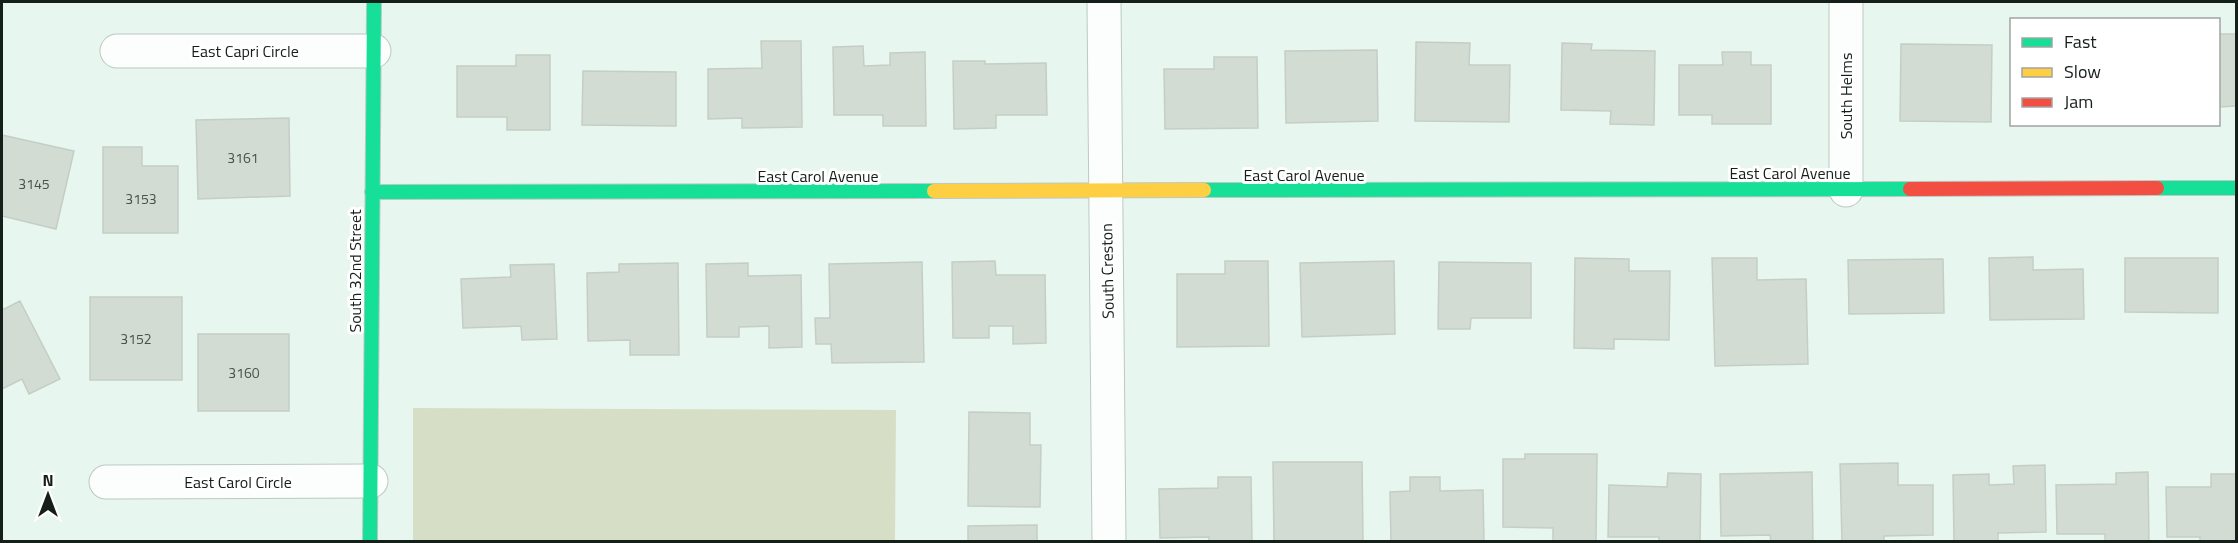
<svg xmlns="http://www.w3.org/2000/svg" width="2238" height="543" font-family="'Titillium Web',sans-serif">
  <rect width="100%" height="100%" fill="#e7f6ee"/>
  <path fill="#d6dec5" d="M413 408 896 410 895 541H413Z"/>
  <path fill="#d2dcd3" stroke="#c5cec6" stroke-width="1.5" d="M2218 34H2236V106L2218 107Z
    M761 41H801L802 127 742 128V118L708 119V69L762 68Z
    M1416 42 1470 43 1469 65H1510L1509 122 1415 121Z
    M1562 43 1592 44 1591 50 1655 51 1654 125 1610 124 1611 111 1561 110Z
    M1901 44 1992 45 1991 122 1900 121Z
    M863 46 864 66 890 65V53L925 52 926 126H883V115H834L833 47Z
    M1377 50 1378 121 1286 123 1285 51Z
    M1722 52H1751V65H1771V124H1712V115H1679V65H1723Z
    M516 55H550V130H507V117H457V66H516Z
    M1214 57H1257L1258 128 1165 129 1164 69H1214Z
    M953 61H985V64L1046 63 1047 115H996V128L954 129Z
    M583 71 676 72V126L582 125Z
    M289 118 290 196 198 199 196 120Z
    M2 135 74 151 56 229 2 216Z
    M103 147H142V166H178V233H103Z
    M2033 257V270L2083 269 2084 319 1990 320 1989 258Z
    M1575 258 1629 259V271H1670L1669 340 1614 339V349L1574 348Z
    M1712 258H1757V280L1806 279 1808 364 1715 366Z
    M2125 258H2218V313L2125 312Z
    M1943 259 1944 313 1849 314 1848 260Z
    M995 261 996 275H1045L1046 343 1013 344V326H989V338H953L952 262Z
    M1225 261H1268L1269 346 1177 347V274H1225Z
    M1394 261 1395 334 1302 337 1300 263Z
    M922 262 924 362 832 363 831 344H816L815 318H830L829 264Z
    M1439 262 1531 263V318H1471L1470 329H1438Z
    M678 263 679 355H630V340L588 341 587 273 619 272V264Z
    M748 263V276L801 275 802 347 769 348V326L739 327V337H707L706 264Z
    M554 264 557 339 522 340 521 326 463 328 461 279 511 277 510 265Z
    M90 297H182V380H90Z
    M20 301 60 379 29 394 22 379 2 389V310Z
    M198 334H289V411H198Z
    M969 412 1030 413V445H1041L1040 507 968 506Z
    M1525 454H1597L1596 542H1553V528L1503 527V459H1525Z
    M1273 462H1362L1363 542H1274Z
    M1898 463V485H1933V535L1884 536V542H1842L1840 464Z
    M2045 465 2046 532 1998 533V542H1954L1953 475 1989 474V485L2014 484 2013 466Z
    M1812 472 1813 542H1771L1770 535 1721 536 1720 474Z
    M2148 472 2149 542H2105V534H2057L2056 485 2116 484V473Z
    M1668 473 1701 474 1700 542H1659V537H1608L1609 485 1667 487Z
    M2211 474H2236V542H2200V537H2167L2166 487H2211Z
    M1218 477H1251L1252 542H1209V537L1160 538 1159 489 1218 488Z
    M1410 477H1440V491L1483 490 1484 542H1391L1390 492 1410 491Z
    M1037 525V542H968V526Z"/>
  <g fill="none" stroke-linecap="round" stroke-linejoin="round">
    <g stroke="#bdc9c3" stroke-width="35">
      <path id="street" d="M1104 2 1109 542
        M117 51H374
        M1846 190V2
        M106 482 371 481"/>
    </g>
    <g stroke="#bdc9c3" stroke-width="16">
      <path id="fast" d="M2157 188H2236
        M1204 190 1910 189
        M372 192 934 191
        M370 542 374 2"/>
    </g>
    <g stroke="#bdc9c3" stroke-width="16">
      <path id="slow" d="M934 191 1204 190"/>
    </g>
    <g stroke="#bdc9c3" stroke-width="16">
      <path id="jam" d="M1910 189 2157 188"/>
    </g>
    <use href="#street" stroke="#fbfefc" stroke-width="33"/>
    <use href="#fast" stroke="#16e098" stroke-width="14"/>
    <use href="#slow" stroke="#ffcf43" stroke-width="14"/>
    <use href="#jam" stroke="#f24e42" stroke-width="14"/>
  </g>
  <g text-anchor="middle" stroke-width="6" stroke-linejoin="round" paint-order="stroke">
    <g font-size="14" fill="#47514a">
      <text x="243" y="163">3161</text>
      <text x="34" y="189">3145</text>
      <text x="141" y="204">3153</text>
      <text x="136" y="344">3152</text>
      <text x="244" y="378">3160</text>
    </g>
    <g font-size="16" fill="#151f19" stroke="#fff">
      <text x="245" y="57">East Capri Circle</text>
      <text transform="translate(1846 96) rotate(-90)" y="6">South Helms</text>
      <text x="1790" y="179">East Carol Avenue</text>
      <text x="1304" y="181">East Carol Avenue</text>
      <text x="818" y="182">East Carol Avenue</text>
      <text transform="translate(355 271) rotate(-90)" y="6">South 32nd Street</text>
      <text transform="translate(1107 271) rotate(-91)" y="6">South Creston</text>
      <text x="238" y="488">East Carol Circle</text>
    </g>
  </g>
  <rect width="2238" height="543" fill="none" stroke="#151f19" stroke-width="6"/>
  <rect x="2010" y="18" width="210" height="108" fill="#ffffff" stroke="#a1a5a3" stroke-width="1.5"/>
  <rect x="2022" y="38" width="30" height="9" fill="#16e098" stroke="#a1a5a3" stroke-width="1.5"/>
  <text x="2064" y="48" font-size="18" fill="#151f19">Fast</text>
  <rect x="2022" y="68" width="30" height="9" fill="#ffcf43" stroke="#a1a5a3" stroke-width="1.5"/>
  <text x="2064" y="78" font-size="18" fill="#151f19">Slow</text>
  <rect x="2022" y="98" width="30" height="9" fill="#f24e42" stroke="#a1a5a3" stroke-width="1.5"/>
  <text x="2064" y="108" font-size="18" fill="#151f19">Jam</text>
  <g transform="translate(48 495)" stroke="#ffffff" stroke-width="4.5" paint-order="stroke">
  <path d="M0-4.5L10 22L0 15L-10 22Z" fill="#151f19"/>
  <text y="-9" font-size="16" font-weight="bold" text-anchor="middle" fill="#151f19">N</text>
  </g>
</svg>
